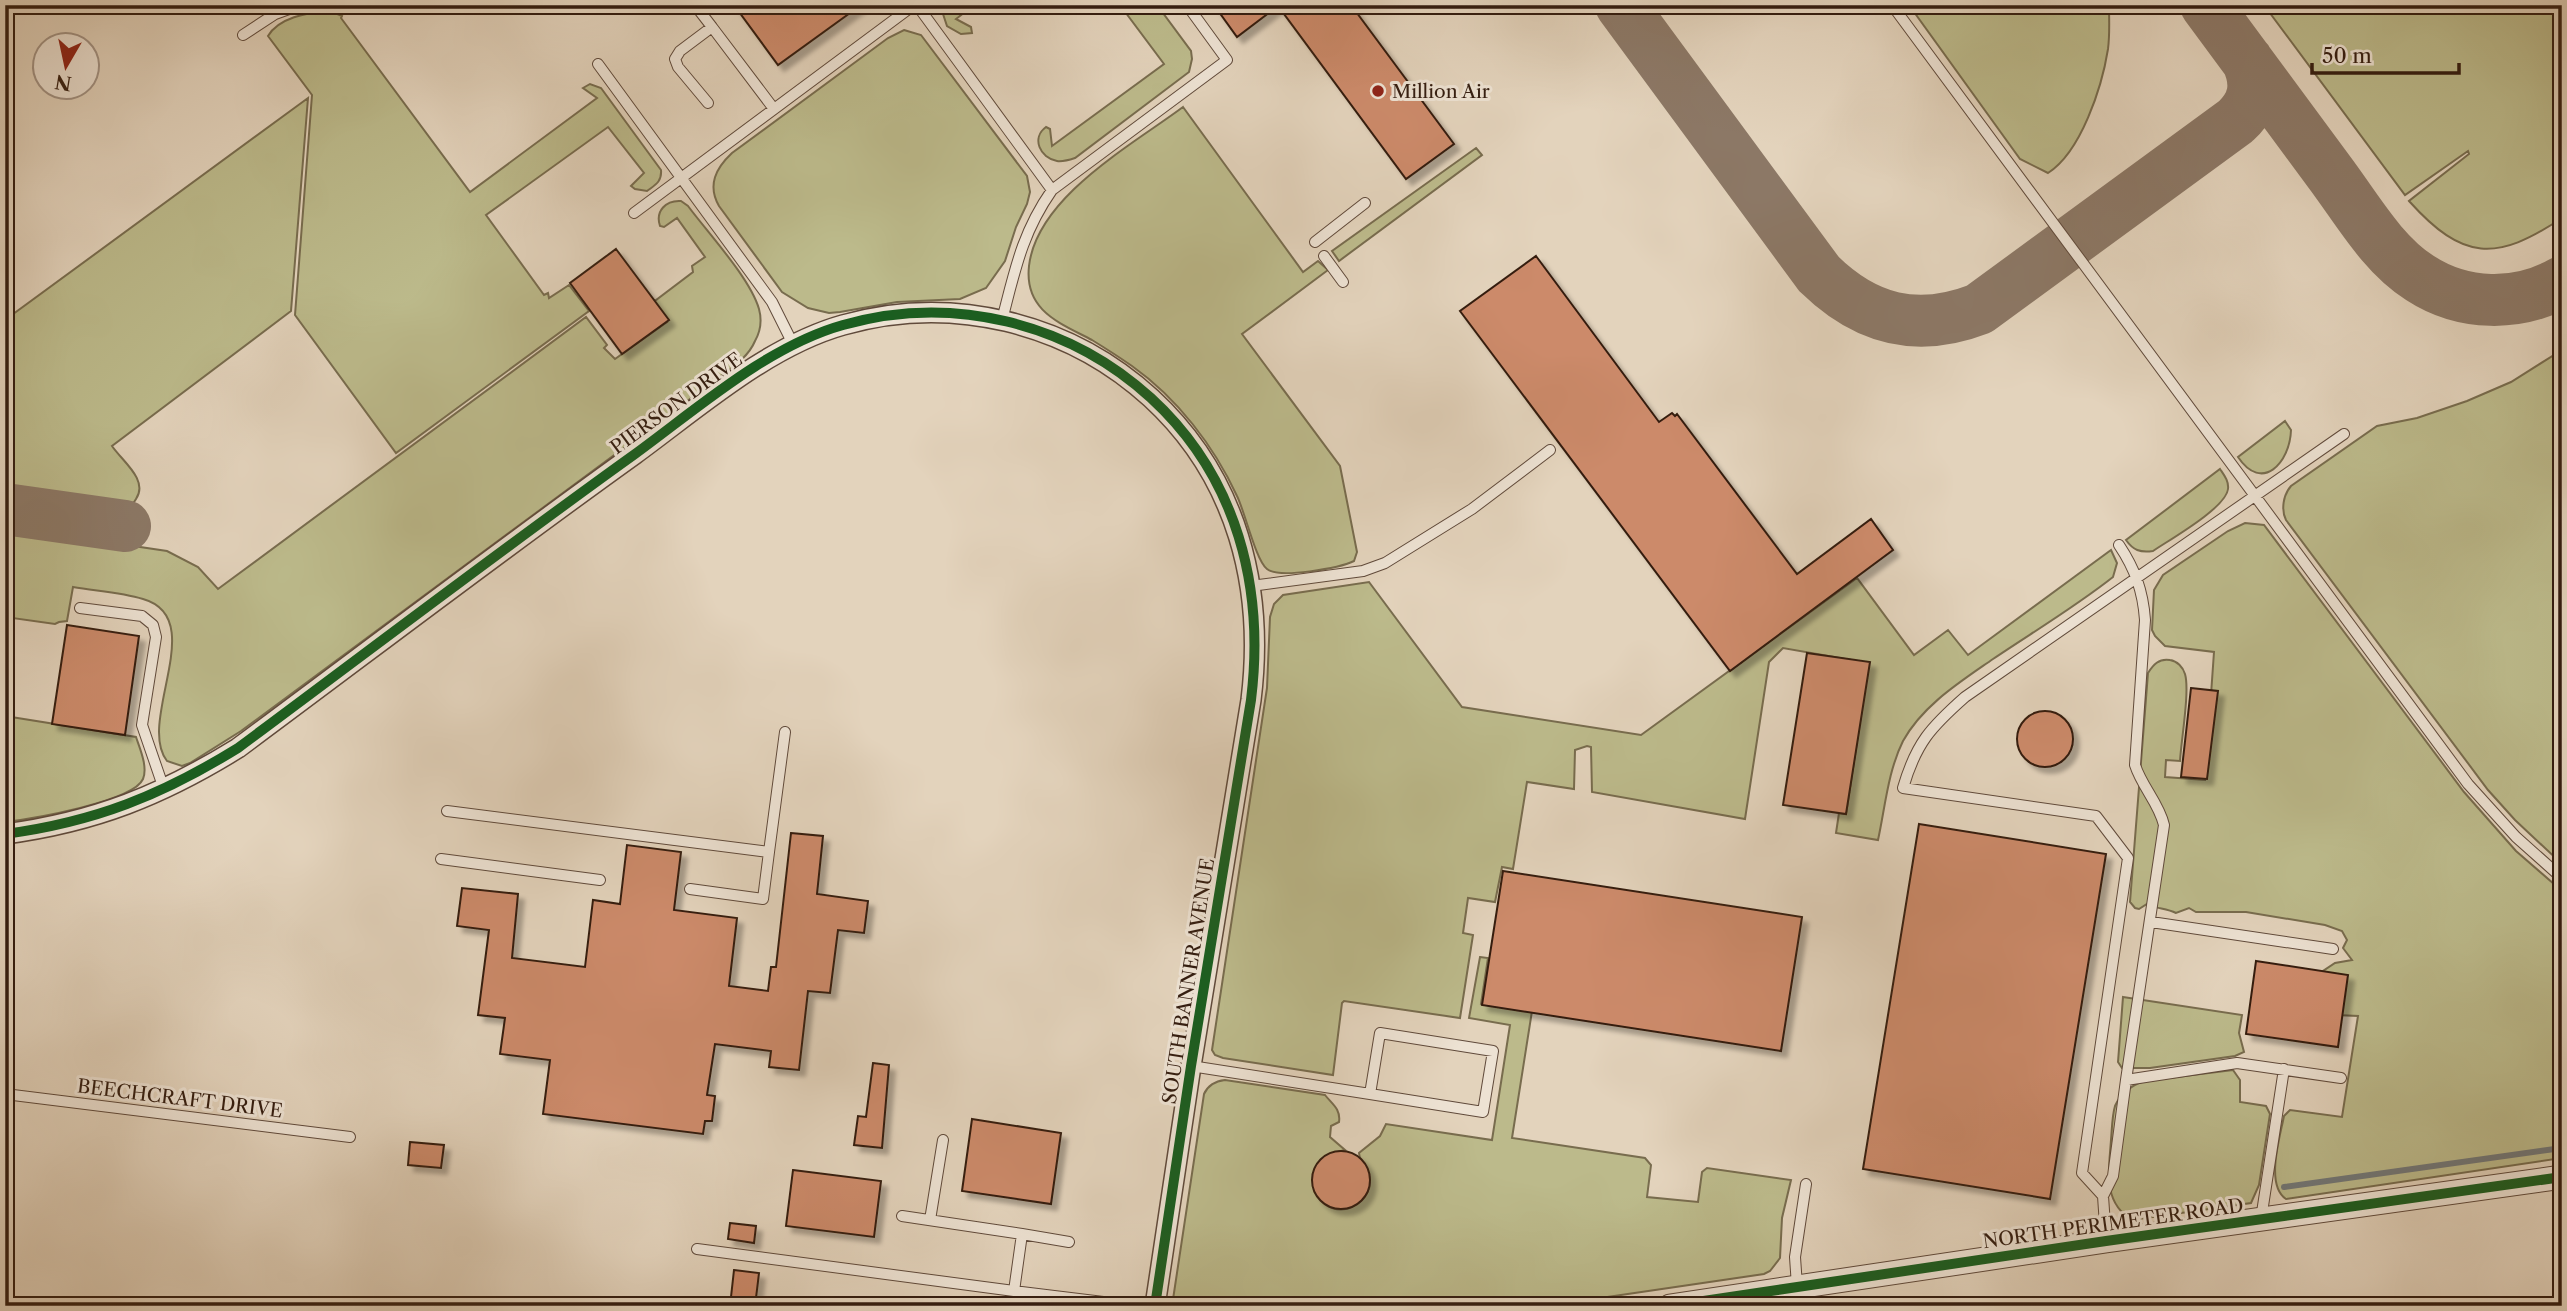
<svg xmlns="http://www.w3.org/2000/svg" width="2567" height="1311" font-family="'Libre Caslon Text',serif">
  <defs>
    <filter id="shadow"><feDropShadow dx="6" dy="6" stdDeviation="2" flood-color="#0004"/></filter>
  </defs>
  <rect width="100%" height="100%" fill="#e3d3bc"/>
  <filter id="stains"><feTurbulence type="fractalNoise" baseFrequency=".00286" numOctaves="4"/><feColorMatrix values="0 0 0 0 .2 0 0 0 0 .09 0 0 0 0 .02 0 0 0 .5 -.17"/></filter>
  <radialGradient id="worn" r=".72"><stop offset=".6" stop-color="#630" stop-opacity="0"/><stop offset="1" stop-color="#630" stop-opacity=".3"/></radialGradient>
  <path fill="#bcba8b" stroke="#786c4e" stroke-width="2" d="M944 5H974L956 19 971 27 972 33 961 34 947 26 943 14Z
    M1120 5H1157L1191 51 1192 59 1189 72 1075 158C1069 160 1063 162 1057 161 1040 158 1031 138 1046 127L1050 129 1052 146 1164 64Z
    M1909 5H2109C2109 20 2110 34 2108 49 2102 87 2081 152 2048 173L2020 159Z
    M2264 5H2562V218C2496 262 2463 261 2409 201L2469 154 2468 151 2405 195Z
    M328 10 342 16 341 18 470 192 597 98 583 88 590 84 601 88 661 170C662 182 655 185 647 191L635 189 631 186 644 173 608 127 486 215 544 295 548 293 549 298 569 285 589 311 396 453 295 315 312 95 268 36C279 17 308 13 328 10Z
    M904 30 921 35 1027 176 1030 192 1027 204 1016 227 1005 261 986 288 960 299 897 302 840 312 829 313 808 308 782 292 719 206C707 185 716 168 732 153L888 38Z
    M308 98 291 311 112 446C122 461 149 480 136 499 131 508 125 507 116 507L5 490V320Z
    M1183 107 1303 272 1318 261 1328 270 1242 334 1340 466 1357 552 1354 561C1340 568 1279 579 1267 569 1256 561 1245 512 1237 496 1214 446 1177 398 1132 366 1119 357 1105 348 1092 340 1060 323 1024 311 1029 266 1037 197 1132 145 1183 107Z
    M1476 148 1482 155 1339 261 1332 251Z
    M681 201 688 206C708 233 750 278 759 309 762 320 760 332 755 341 748 358 730 369 717 379L241 731 190 763 182 766 167 761C136 721 210 618 143 599 120 592 95 591 73 587L67 621 59 622 55 624 5 617V527L167 551 198 567 218 589 586 317 607 345 604 348 615 359 667 322 651 301 656 300 693 272 692 266 705 257 677 218 664 227 660 226C655 211 666 200 681 201Z
    M2562 350V864L2515 820 2488 790 2286 520C2281 510 2283 495 2291 486L2377 426 2417 418 2467 401 2511 382Z
    M2285 421 2291 430C2290 463 2262 493 2238 457Z
    M2220 469C2224 475 2229 481 2228 489 2226 508 2169 540 2153 551 2140 553 2133 550 2126 540Z
    M2245 523 2264 525 2464 792 2516 851 2562 891V1158L2286 1199C2265 1185 2280 1137 2284 1116L2290 1110 2342 1117 2358 1016 2336 1015 2323 971 2335 963 2352 960 2343 948 2347 940 2342 931 2325 925 2246 912H2196L2189 908 2176 913C2166 908 2156 909 2147 904L2139 909 2135 908 2130 902 2148 673C2153 665 2159 658 2170 660 2177 661 2183 667 2185 674 2190 691 2181 741 2180 761L2166 760 2165 777 2205 780 2214 652 2165 646 2155 636 2152 630 2154 590 2163 575 2228 531Z
    M2111 550 2117 563 2113 577C2075 607 2033 632 1993 659 1960 682 1923 705 1903 741 1888 771 1885 808 1878 840L1836 833 1839 813 1846 814 1869 663 1783 648 1769 662 1745 819 1592 792 1591 747 1587 746 1575 750 1574 789 1527 782 1513 869 1502 867 1495 902 1468 898 1463 933 1473 935 1460 1018 1344 1001 1342 1003 1333 1075 1223 1058 1215 1055 1212 1050 1267 688 1270 617 1274 604 1283 595 1369 582 1462 707 1641 735 1857 578 1914 655 1948 630 1968 655Z
    M5 716 136 737C140 749 148 767 143 779 133 802 31 819 5 822Z
    M1480 957 1488 958 1481 1004 1532 1011 1512 1138 1645 1158 1651 1165 1647 1197 1698 1202 1702 1172 1707 1168 1791 1180 1782 1218 1780 1258 1770 1271 1764 1274 1546 1306H1172L1204 1094C1208 1085 1216 1081 1225 1080L1325 1095C1332 1104 1341 1109 1339 1122L1331 1126 1330 1137 1345 1150C1284 1162 1322 1232 1360 1202 1365 1198 1370 1190 1370 1183 1371 1170 1360 1164 1359 1153L1380 1136 1386 1124 1492 1140 1510 1025 1469 1018Z
    M2123 997 2242 1015 2239 1033 2244 1052 2235 1056 2150 1068H2122L2118 1062Z
    M2233 1070 2240 1080V1102L2266 1106 2270 1114 2259 1185 2251 1203 2132 1220C2102 1202 2109 1170 2111 1140 2112 1129 2112 1116 2115 1106 2120 1094 2132 1085 2144 1081Z"/>
  <g fill="none" stroke-linecap="round" stroke-linejoin="round">
    <path stroke="#727878" stroke-width="6" d="M2284 1187 2562 1148"/>
    <path stroke="#8c7866" stroke-width="52" d="M1621 5 1819 274C1866 320 1917 333 1979 309L2236 121C2255 103 2258 84 2247 60
      M2206 5C2247 61 2289 117 2330 173 2357 209 2382 254 2420 278 2463 306 2518 307 2562 282
      M5 509 125 526"/>
  </g>
  <path fill="#cc8a6b" stroke="#341d10" stroke-width="2" filter="url(#shadow)" d="M734 5H861L778 65Z
    M1214 5H1351L1454 144 1406 179 1278 6 1237 37Z
    M616 249 669 320 622 354 570 283Z
    M1536 256 1659 422 1672 413 1675 416 1677 414 1797 574 1871 519 1893 550 1730 671 1460 311Z
    M67 625 139 636 125 735 52 724Z
    M1807 653 1870 662 1846 814 1783 805Z
    M2191 688 2218 691 2207 779 2181 777Z
    M2017 739a28 28 0 1 1 56 0a28 28 0 1 1-56 0Z
    M1919 824 2106 854 2050 1199 1863 1169Z
    M791 833 823 836 817 894 868 901 864 933 838 930 830 993 808 991 799 1070 769 1067 771 1051 715 1044 707 1095 715 1096 712 1121H705L703 1134 543 1114 550 1060 500 1054 505 1018 478 1015 489 930 457 926 462 888 518 894 512 958 585 967 593 900 620 904 627 845 681 852 674 910 737 918 729 986 768 991 771 967H776Z
    M1503 871 1802 917 1781 1051 1482 1005Z
    M2256 961 2348 975 2338 1047 2246 1034Z
    M873 1063 889 1065 882 1148 854 1145 858 1116 866 1117Z
    M972 1119 1061 1133 1051 1204 962 1191Z
    M410 1142 444 1145 441 1168 408 1165Z
    M1312 1180a29 29 0 1 1 58 0a29 29 0 1 1-58 0Z
    M793 1170 881 1181 874 1237 786 1226Z
    M730 1223 756 1226 754 1243 728 1239Z
    M734 1270 759 1273 755 1306H730Z"/>
  <g fill="none" stroke-linecap="round" stroke-linejoin="round">
    <g stroke="#604a3b" stroke-width="12">
      <path id="service" d="M695 5 712 27
        M917 5 1052 190C1022 233 1015 270 1002 320
        M1892 5 2468 784 2516 837 2562 878
        M243 35 275 14 300 5
        M598 64 772 302 793 344
        M708 103 678 67 675 59 680 51 712 27 774 109
        M1052 190 1227 60 1187 5
        M634 213 914 5
        M1315 242 1365 203
        M1324 256 1343 282
        M2119 545C2135 569 2143 591 2145 620L2135 765C2142 787 2159 803 2164 825L2126 1080
        M1251 586 1363 571 1385 563 1472 509 1550 450
        M80 608 142 616 153 625 156 637 142 725 164 789
        M447 811 769 852 785 732
        M441 859 600 880
        M690 889 763 899 769 852
        M2151 922 2333 949
        M1191 1066 1370 1094 1380 1033 1493 1051 1483 1112 1370 1094
        M5 1094 350 1137
        M2103 1196 2082 1173 2128 858 2096 816 1903 788C1916 743 1931 727 1965 697L2344 434
        M902 1216 1022 1234
        M2261 1219 2284 1069
        M930 1220 943 1140
        M2106 1240 2103 1196 2113 1176 2126 1080 2237 1063 2341 1078
        M1069 1242 1022 1234 1014 1291 1136 1306
        M697 1249 1014 1291
        M1797 1286 1795 1257 1806 1184"/>
    </g>
    <g stroke="#604a3b" stroke-width="22">
      <path id="minor" d="M5 834C95 822 162 795 238 748 370 650 501 550 635 454 698 408 768 346 843 325 951 294 1068 322 1151 398 1237 477 1265 587 1251 700L1191 1066 1155 1306"/>
    </g>
    <g stroke="#604a3b" stroke-width="25">
      <path id="tertiary" d="M1670 1306 2106 1241 2562 1177"/>
    </g>
    <use href="#service" stroke="#ede2d3" stroke-width="10"/>
    <use href="#minor" stroke="#ede2d3" stroke-width="19"/>
    <use href="#tertiary" stroke="#ede2d3" stroke-width="23"/>
    <g stroke="#ede2d3" stroke-width="15">
      <path id="cycleway" d="M5 834C95 822 162 795 238 748 370 650 501 550 635 454 698 408 768 346 843 325 951 294 1068 322 1151 398 1237 477 1265 587 1251 700L1191 1066 1155 1306
        M1670 1306 2106 1241 2562 1177"/>
    </g>
    <use href="#cycleway" stroke="#1b5e20" stroke-width="10"/>
  </g>
  <circle fill="#8f2418" stroke="#ede2d3" stroke-width="2.5" cx="1378" cy="91" r="7"/>
  <g text-anchor="middle" stroke-width="6" stroke-linejoin="round" paint-order="stroke">
    <g font-size="19" fill="#341d10" stroke="#ede2d3" text-anchor="start">
      <text x="1392" y="98">Million Air</text>
    </g>
    <g font-size="19" fill="#341d10" stroke="#ede2d3">
      <text transform="translate(676 403) rotate(-36)" y="7">PIERSON DRIVE</text>
      <text transform="translate(1188 981) rotate(-81)" y="7">SOUTH BANNER AVENUE</text>
      <text transform="translate(180 1098) rotate(7)" y="7">BEECHCRAFT DRIVE</text>
      <text transform="translate(2113 1223) rotate(-8)" y="7">NORTH PERIMETER ROAD</text>
    </g>
  </g>
  <rect width="2567" height="1311" fill="none" stroke="#e3d3bc" stroke-width="28"/>
  <rect x="7" y="7" width="2553" height="1297" fill="none" stroke="#341d10" stroke-width="3.5"/>
  <rect x="14" y="14" width="2539" height="1283" fill="none" stroke="#341d10" stroke-width="2"/>
  <g transform="translate(66 66) rotate(189)"><circle r="33" fill="#ede2d3" stroke="#a39385" stroke-width="2"/>
  <path d="M0-5L12 26L0 18L-12 26Z" fill="#8f2418"/>
  <text y="-10" font-size="19" font-weight="bold" text-anchor="middle" fill="#341d10">N</text>
  </g>
  <path d="M2312 63v10h147v-10" fill="none" stroke="#341d10" stroke-width="3.5"/>
  <text x="2322" y="63" font-size="21" fill="#341d10" stroke="#ede2d3" stroke-width="5" paint-order="stroke">50 m</text>
  <rect width="100%" height="100%" filter="url(#stains)"/>
  <rect width="100%" height="100%" fill="url(#worn)"/>
</svg>
